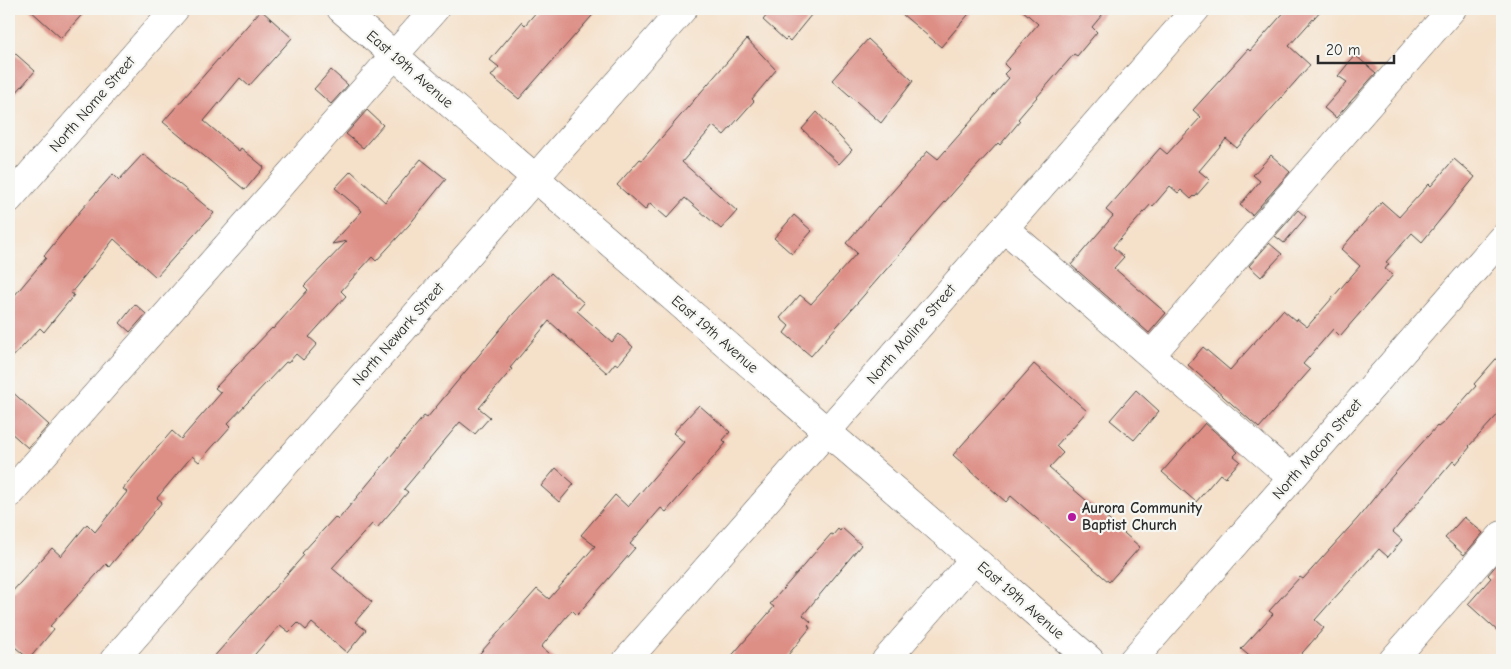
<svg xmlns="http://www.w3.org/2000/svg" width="1511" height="669" font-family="'Comic Neue',sans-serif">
  <rect width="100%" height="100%" fill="#f6f6f2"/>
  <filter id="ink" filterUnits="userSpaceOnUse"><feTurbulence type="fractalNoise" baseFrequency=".02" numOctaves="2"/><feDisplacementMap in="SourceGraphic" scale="10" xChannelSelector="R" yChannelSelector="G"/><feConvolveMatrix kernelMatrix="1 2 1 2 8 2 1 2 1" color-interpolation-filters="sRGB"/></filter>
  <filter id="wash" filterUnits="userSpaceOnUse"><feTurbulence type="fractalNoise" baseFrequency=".0096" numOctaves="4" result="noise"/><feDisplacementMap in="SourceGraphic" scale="20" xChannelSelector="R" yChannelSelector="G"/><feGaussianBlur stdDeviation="1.12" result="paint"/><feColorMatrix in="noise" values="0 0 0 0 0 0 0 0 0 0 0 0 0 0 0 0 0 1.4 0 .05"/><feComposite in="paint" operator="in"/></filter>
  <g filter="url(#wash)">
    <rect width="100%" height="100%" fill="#f5e0c9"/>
    <g id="blocks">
      <path fill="#dd8f86" d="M29 9H87L61 38Z
        M539 9H598L519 99 491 76 499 67 490 60 522 22 525 25Z
        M772 9H816L790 41 787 38 785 40 763 20Z
        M896 9H973L941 47Z
        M1021 9H1107L1092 27 1097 32 1077 56 1074 54 1018 119 1020 121 1000 145 998 143 958 187 811 356 784 333 789 326 780 318 800 295 811 304 857 253 846 243 878 206 879 207 928 151 938 159 1009 78 1004 74 1009 69 1004 64 1038 24Z
        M1287 9H1322L1289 46 1310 65 1237 148 1226 139 1199 171 1210 180 1195 197 1194 196 1191 199 1181 190 1178 193 1170 186 1153 206 1151 204 1113 247 1124 257 1114 268 1166 313 1149 333 1071 265 1113 216 1106 210 1160 148 1167 154 1201 117 1193 110 1248 49 1250 51Z
        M261 10 292 38 249 86 240 78 204 121 239 151 241 148 264 167 245 190 163 122Z
        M747 39 776 70 752 99 754 101 724 135 713 126 682 162 737 211 721 229 685 198 667 218 650 203 645 210 617 185 640 159 642 160Z
        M868 39 913 81 881 123 832 80Z
        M9 48 35 71 9 101Z
        M1355 55 1376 73 1336 118 1324 108 1347 82 1338 76Z
        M331 70 348 85 331 104 314 89Z
        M367 110 383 125 363 148 346 134Z
        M817 112 852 150 839 164 802 129Z
        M143 154 214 213 156 277 114 239 71 293 74 295 44 332 40 328 9 361V302L46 258 44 256 81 210 113 174 119 180Z
        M1271 155 1290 172 1252 215 1240 205 1260 181 1253 175Z
        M421 159 446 179 409 225 376 261 372 257 341 291 346 296 309 337 317 344 303 360 296 354 288 363 286 362 228 423 231 426 199 462 192 456 157 498 162 502 109 567 106 564 50 626 54 629 29 659 9 642V595L52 548 61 556 87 524 95 532 127 492 123 489 152 454 172 431 181 439 221 393 215 388 272 328 273 329 308 290 304 286 347 241 332 244 362 211 335 188 351 171 385 202Z
        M1454 159 1475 177 1422 242 1412 233 1386 262 1389 264 1385 269 1393 275 1340 336 1333 329 1303 364 1310 370 1259 428 1188 365 1203 347 1230 370 1283 310 1296 321 1297 319 1307 327 1360 266 1341 249 1382 202 1399 217 1429 184 1431 186Z
        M1298 210 1306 217 1284 243 1275 236Z
        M794 215 812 231 792 254 774 238Z
        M1269 243 1282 254 1261 277 1249 266Z
        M551 273 584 303 577 311 612 342 619 334 633 347 618 365 615 363 607 373 549 321 510 368 512 369 479 408 490 417 475 434 460 422 404 489 408 492 377 528 372 524 332 568 372 602 355 622 366 630 347 653 312 623 306 630 298 623 289 632 280 625 250 660H211L304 555 302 553 335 517 338 520 424 416 427 418 513 314Z
        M135 304 146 314 130 332 120 323Z
        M1502 352V410L1469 446 1470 447 1456 464 1453 461 1393 532 1402 540 1388 557 1379 549 1330 603 1315 620 1324 628 1296 660H1254L1241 649 1273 614 1269 611 1300 577 1303 579 1358 518 1386 483 1437 426 1438 427 1443 423 1476 386 1474 384Z
        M1034 364 1087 411 1056 446 1063 453 1049 468 1140 547 1109 582 1011 496 1006 502 953 455Z
        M9 389 49 425 28 448 9 431Z
        M1136 390 1159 411 1134 440 1110 420Z
        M699 405 730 432 723 440 726 443 666 512 661 508 630 544 635 548 577 615 572 610 541 647 556 660H474L537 589 549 599 595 546 581 535 615 495 628 507 684 442 673 433Z
        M1205 423 1238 452 1234 456 1240 461 1225 478 1220 474 1196 502 1162 472Z
        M556 468 574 484 559 502 541 486Z
        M1464 517 1483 533 1464 555 1445 538Z
        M842 528 861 545 803 615 811 622 808 625 810 628 784 660H728L774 607 770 604 831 534 833 535 838 529 840 531Z
        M1502 558V635L1468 604 1491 578 1488 575Z"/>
    </g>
  </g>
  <g filter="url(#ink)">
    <use href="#blocks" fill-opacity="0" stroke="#494643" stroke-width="1"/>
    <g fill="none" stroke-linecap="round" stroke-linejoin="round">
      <g stroke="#494643" stroke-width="29">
        <path id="minor" d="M341 9 1090 660
          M9 199 175 9
          M1004 228 1292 478
          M1151 355 1452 9
          M9 494 435 9
          M114 660 683 9
          M627 660 1196 9
          M886 660 974 559
          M1133 660 1502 238
          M1393 660 1502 535"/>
      </g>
      <use href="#minor" stroke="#fff" stroke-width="28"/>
    </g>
  </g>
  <circle fill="#b5179e" stroke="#f6f6f2" stroke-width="2" cx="1072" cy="517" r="5"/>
  <g text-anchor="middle" stroke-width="4.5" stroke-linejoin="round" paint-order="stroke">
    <g font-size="15" fill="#2b2b2b" stroke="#f6f6f2">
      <text transform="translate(410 69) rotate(41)" y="5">East 19th Avenue</text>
      <text transform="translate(92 104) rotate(-49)" y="5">North Nome Street</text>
      <text transform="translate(398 334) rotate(-49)" y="5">North Newark Street</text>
      <text transform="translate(715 334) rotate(41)" y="5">East 19th Avenue</text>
      <text transform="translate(911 334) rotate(-49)" y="5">North Moline Street</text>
      <text transform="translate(1317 449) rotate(-49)" y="5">North Macon Street</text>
      <text transform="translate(1021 600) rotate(41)" y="5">East 19th Avenue</text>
    </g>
    <g font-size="15" font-weight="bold" fill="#2b2b2b" stroke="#f6f6f2" text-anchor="start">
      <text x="1082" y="513">Aurora Community<tspan x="1082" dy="17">Baptist Church</tspan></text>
    </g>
  </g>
  <rect width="1511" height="669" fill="none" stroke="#f6f6f2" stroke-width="30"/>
  <path d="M1318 55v8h76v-8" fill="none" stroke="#2b2b2b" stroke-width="2.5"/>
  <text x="1326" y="55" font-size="15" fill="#2b2b2b" stroke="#f6f6f2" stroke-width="4" paint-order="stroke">20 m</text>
</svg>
